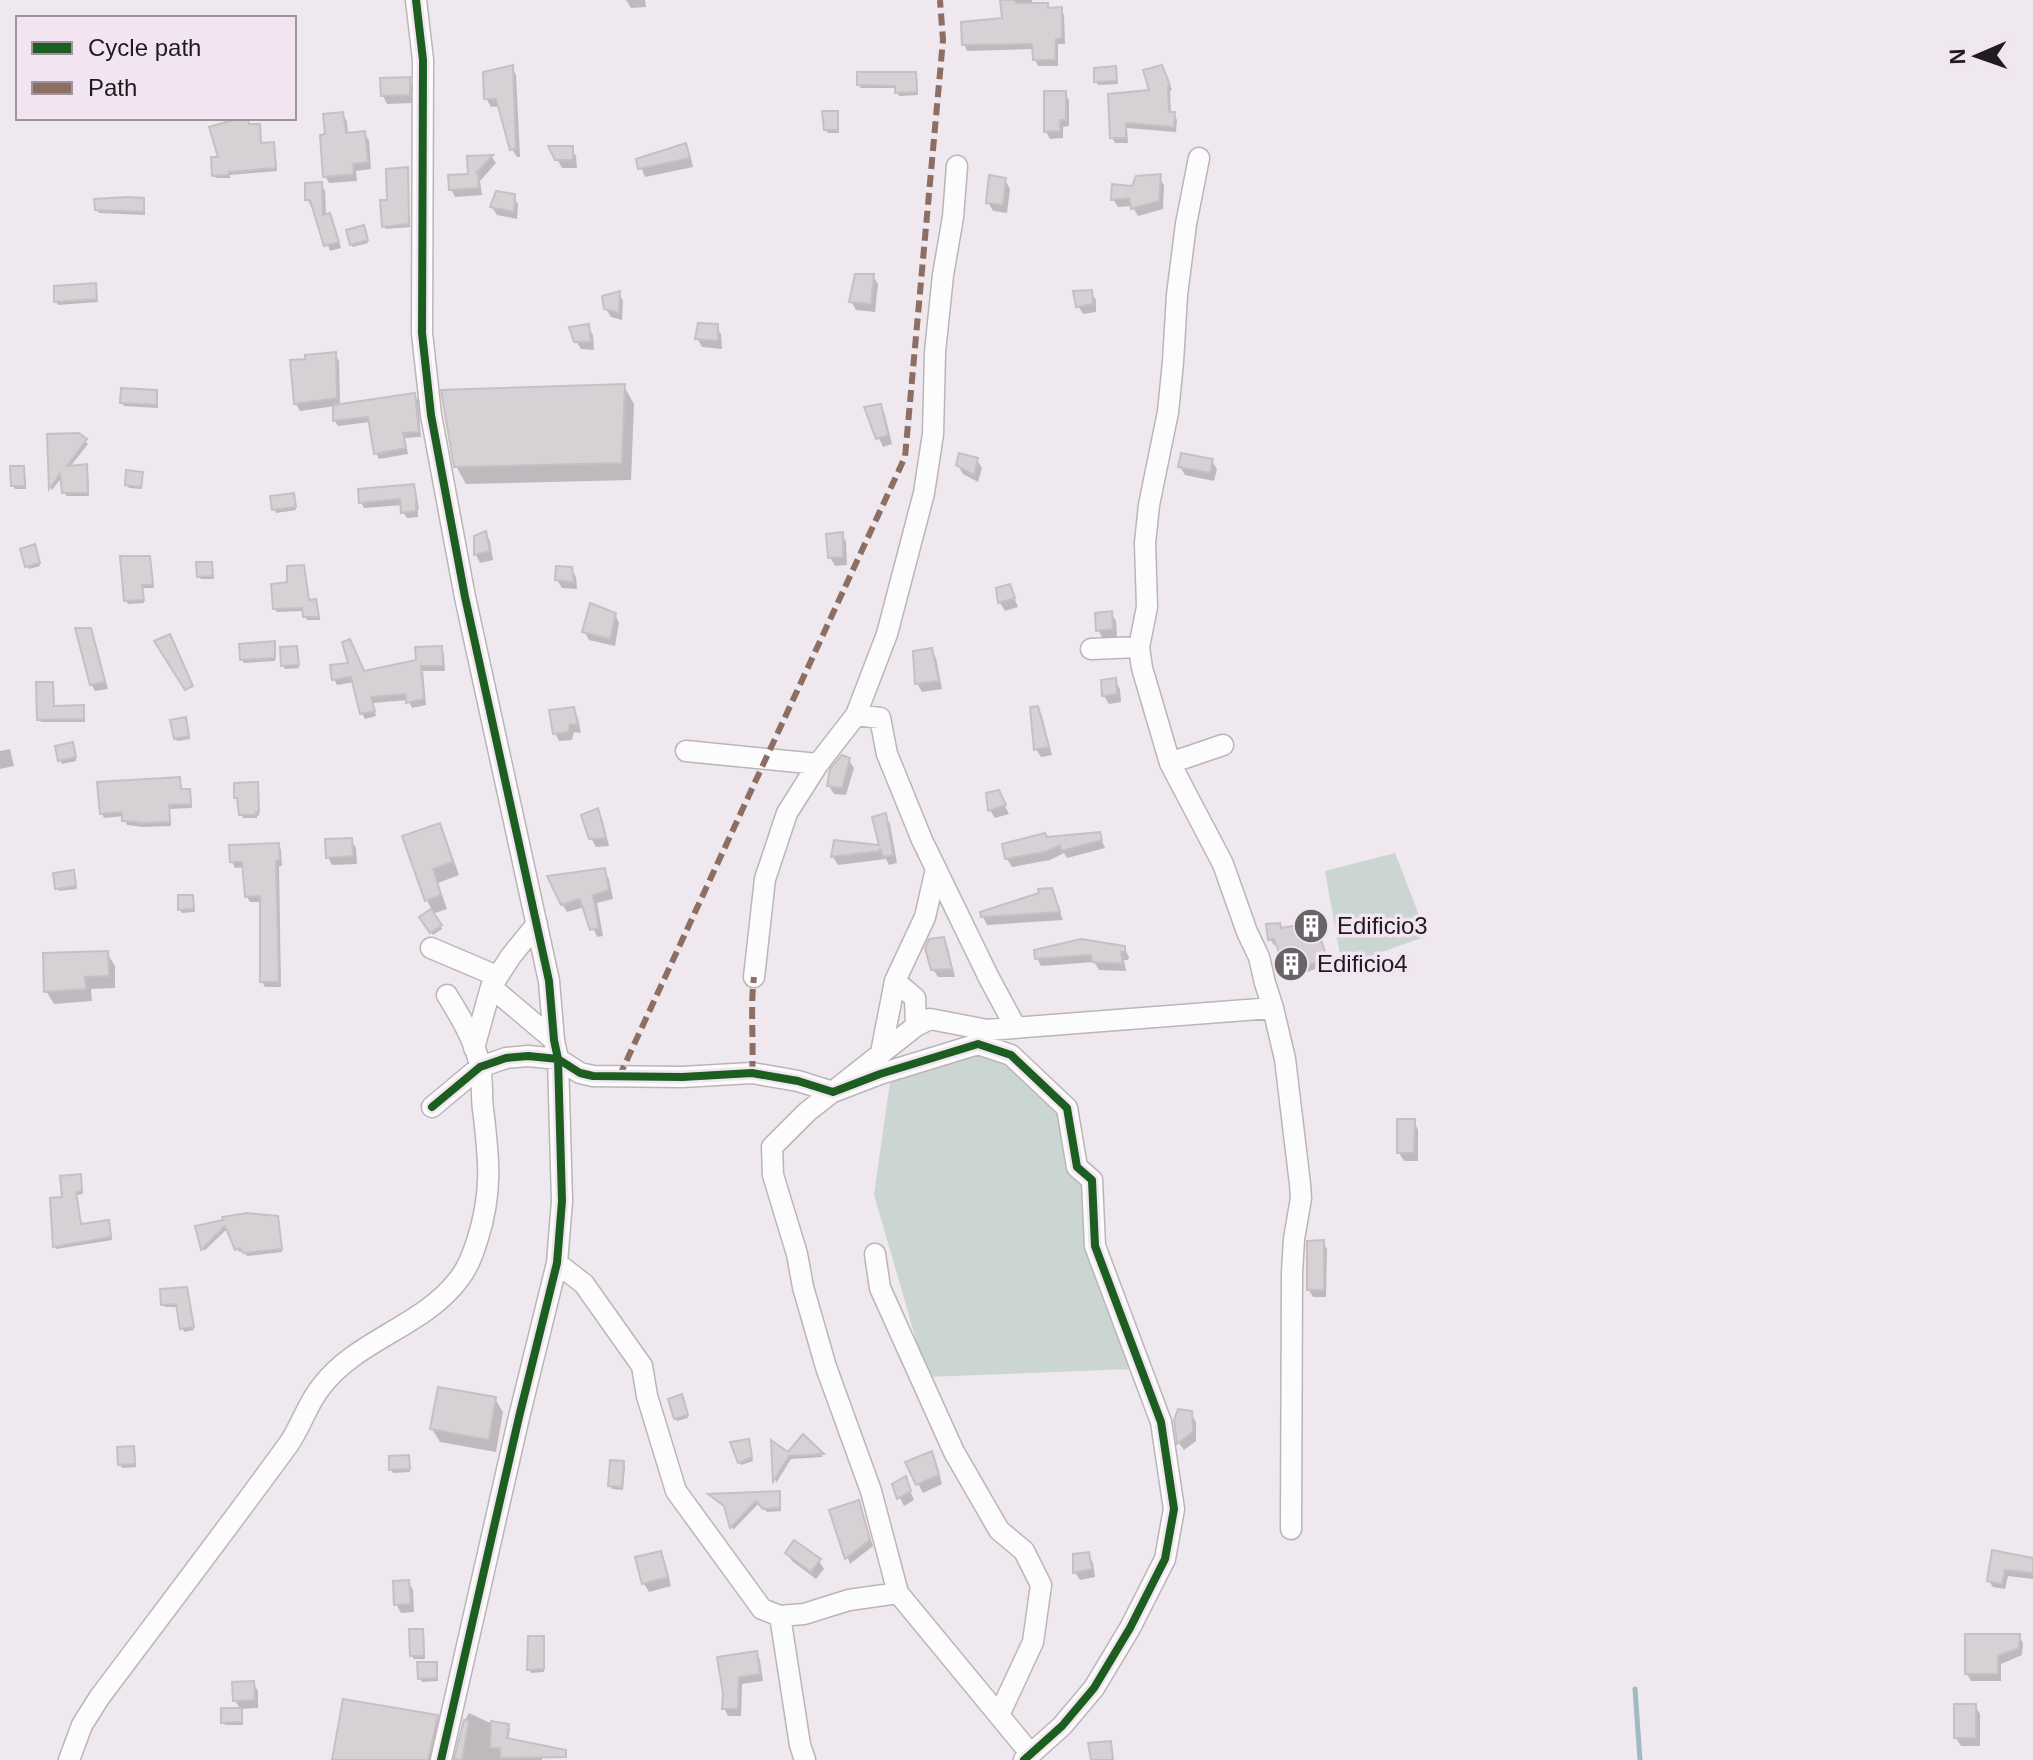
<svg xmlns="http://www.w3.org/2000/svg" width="2033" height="1760" font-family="Helvetica,sans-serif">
  <rect width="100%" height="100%" fill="#efe8ee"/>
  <path fill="#cbd5d1" d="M1395 853 1427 936 1342 966 1325 871Z
    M975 1053 1007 1061 1061 1112 1084 1183 1131 1369 927 1377 874 1195 891 1075Z"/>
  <path fill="#0003" d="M626 0H645L646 7 631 8Z
    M1002 0H1032V5H1047L1050 10 1061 9 1064 15 1065 44H1058V66H1038L1035 60 1034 49 967 51 964 44 1004 19Z
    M512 67 516 75 520 157H517L512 149 500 106 491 107 486 98Z
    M1115 68 1118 84 1098 85 1096 82Z
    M1164 73 1172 90 1170 91 1171 114H1174L1177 120 1176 132 1127 128 1128 143H1115L1112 138Z
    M915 74 917 77 918 95 899 96 897 88H861L859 85Z
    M409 79 413 87V103L387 104 383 96Z
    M1046 93H1065L1069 100V126L1063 127V138L1050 139 1046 132Z
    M836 113 838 116 839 133H828L825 129Z
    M342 114 347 121 348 134 364 133 369 140 371 169 356 171 357 181 329 183 325 176 327 136Z
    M247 118 249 126H259L261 129V145L273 144 275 147 277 171 230 175V178H216L214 175 220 158Z
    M685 146 690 154 693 167 645 177 638 160Z
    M551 148H571L576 156 577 168H562Z
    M469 157H492L496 163 480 181 482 195 455 197 451 189 470 176Z
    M406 169 408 173 410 227 386 229 384 226 389 201Z
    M1159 177 1164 185 1163 209 1138 216 1132 206 1118 207 1113 199Z
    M1005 180 1010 189 1007 213 993 211 988 202Z
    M321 184 325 191 326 217 329 216 333 222 341 248 330 251 314 206H311L307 199Z
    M513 196 518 204 517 219 497 215 492 207Z
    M143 200 145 203V215L99 213 97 210Z
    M365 231 368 243 353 247 351 244Z
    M873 276 878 284 875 312 856 310 851 301Z
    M95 286 98 302 58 305 56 301Z
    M1091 292 1096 300V312L1083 314 1078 306Z
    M619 293 623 301 622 320 611 317 606 309Z
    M716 326 721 334 722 349 702 347 697 338Z
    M588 327 593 335 594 350 581 349 576 341Z
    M335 354 339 361 340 406 414 395 418 400 421 437 405 438 408 454 379 459 376 453 370 422 338 426 335 421V406L300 411 296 404Z
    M624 386 634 404 631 480 466 484 456 466Z
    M156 392 158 396V408L124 406 122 403Z
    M880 407 885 415 892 444 883 447 866 409Z
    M78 435 88 444 69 468 86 466 88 470 89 496H66L62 477 52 490 51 488 49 436Z
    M977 460 982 468 978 482 963 474 958 465Z
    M1212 461 1217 469 1214 481 1185 475 1180 467Z
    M23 468 25 471 26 489H15L13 486Z
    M142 473 143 477 142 489 129 488 127 485Z
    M413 486 416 492 419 509H418V517L407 518 403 512V505L364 508 361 502Z
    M272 498H295L296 510 276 513Z
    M485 533 490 541 493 560 480 563 476 555V537Z
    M842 534 846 542 847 565 835 566 830 557Z
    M36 550 40 566 29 569 27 566Z
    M149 558 151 561 154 588H142L144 603 128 604 126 600Z
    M211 564 214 579H201L199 576Z
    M303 567 309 602 317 605 320 620H307L304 611 277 612 275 609 290 584Z
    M571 569 576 577 577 589 562 588 557 580Z
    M999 590 1013 595 1018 607 1005 611 1000 603Z
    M1111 613 1116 621 1117 637 1103 639 1098 630Z
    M615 614 619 623 615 646 589 640 584 631Z
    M90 630 94 637 108 689 95 691 91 684Z
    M274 643 275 647V661L244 663 242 660Z
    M296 648 299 668 285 669 283 666Z
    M441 648 444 654 445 671H423L426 705 412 708 408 700 373 703 376 716 365 719 362 713 355 682 337 685 334 679 418 661Z
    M931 650 936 658 942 689 922 692 917 683Z
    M1115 681 1120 689 1121 702 1109 704 1104 696 1103 682Z
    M52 684 54 688V708L83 707 85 711V722H41L39 719Z
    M1037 708 1042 716 1052 755 1041 757 1036 749Z
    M573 710 578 718 581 733 574 732 572 740 559 741 555 733Z
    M187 722 190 739 177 741 176 738Z
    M74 748 76 761 62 764 60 760Z
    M10 749 14 766 0 769V751Z
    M849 760 854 768 846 795 834 794 829 786Z
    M179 779 183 791H189L191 795 192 808 170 809 171 826 143 827 127 825 124 816 104 818 102 814Z
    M256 784 258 787 259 815H257V818H243L236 797Z
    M1002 800 1009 814 995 818 990 810Z
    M598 810 602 818 609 846 596 847 591 838Z
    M885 816 890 824 897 863 889 865 886 859 838 865 833 857 836 843 882 847Z
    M439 825 446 838 459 875 438 883 447 909 432 914 442 929 433 935 422 917 432 910 427 900Z
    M1099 834 1105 848 1067 858 1064 853 1050 860 1012 867 1007 859 1047 839Z
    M351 840 356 848 357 864 332 865 328 857Z
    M278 845 281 850 282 866H279L281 987H265L262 982V902H250L247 897 244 867 235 868 232 862Z
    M604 870 609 879 613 899 597 903 603 936 597 937 585 907 567 912 562 904Z
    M73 872 77 889 59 891 57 888Z
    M1051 890 1063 920 987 925 983 917Z
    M192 897 195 912 182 913 180 910Z
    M1279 925 1282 930 1317 931 1328 964 1292 978 1278 945H1274L1270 939Z
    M943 940 948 948 955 977H938L933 969Z
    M1124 948 1129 957 1128 960H1124L1126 971 1099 970 1094 962 1041 966 1037 958Z
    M107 953 115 966V988L91 989 92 1001 54 1004 46 991Z
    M1414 1121 1418 1130V1161H1404L1399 1153Z
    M80 1176 83 1194 77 1195 81 1226 110 1225 112 1240 56 1249 55 1246 64 1199Z
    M278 1221 282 1252 247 1256 244 1250 239 1252 228 1228 204 1251 198 1228Z
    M1323 1242 1327 1249 1326 1297H1313L1309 1290Z
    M188 1293 194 1330 184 1332 178 1307H165L163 1304Z
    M495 1399 503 1412 496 1452 440 1442 432 1429Z
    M683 1400 688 1418 677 1421 675 1418Z
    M1191 1413 1196 1422V1441L1184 1450 1179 1443 1176 1420Z
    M803 1437 823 1457 791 1459 776 1483 774 1444 788 1454Z
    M748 1441 753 1461 741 1465 739 1462Z
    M133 1448 135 1451 136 1467 122 1468 120 1464Z
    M931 1453 936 1461 942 1484 923 1493 907 1463Z
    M408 1457 410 1472 393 1473 391 1469Z
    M623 1463 625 1467 623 1490 612 1489 610 1485Z
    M905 1479 914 1500 904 1506 894 1485Z
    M779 1493 781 1497V1511L767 1512 759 1503 733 1530 727 1508 711 1496Z
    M861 1508 873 1546 850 1564 832 1511Z
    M660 1553 665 1561 671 1586 649 1592 644 1584 637 1559Z
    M787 1553 819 1561 824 1569 816 1579 792 1561Z
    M1994 1553 2033 1558V1579L2008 1576 2005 1589 1993 1587 1989 1581Z
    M1088 1554 1093 1563 1095 1577 1080 1580 1075 1572Z
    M408 1582 413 1590 414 1612 401 1613 396 1604Z
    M422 1631 424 1635 425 1659H414L412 1656Z
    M2019 1636 2023 1643 2022 1655 2001 1664V1681H1971L1967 1674Z
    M542 1638 544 1642V1672L531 1673 529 1669Z
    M756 1653 760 1660 763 1681 742 1684 741 1716H728L724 1708 725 1693Z
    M436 1664 438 1667V1681L422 1682 420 1678Z
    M253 1683 258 1691V1708L240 1709 243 1714V1725H225L223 1722 241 1710 235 1701Z
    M1975 1706 1980 1714V1746H1961L1956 1738Z
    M469 1713 488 1722 508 1726 510 1729 508 1740 543 1751 542 1760H456L465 1720Z
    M437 1717 447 1735 441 1760H334Z"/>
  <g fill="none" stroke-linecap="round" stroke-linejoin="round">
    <path stroke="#9fbbc2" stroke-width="5" d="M1635 1689 1640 1760"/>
  </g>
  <path fill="#d7d1d6" stroke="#c6c0c5" stroke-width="2" d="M1000 0H1015L1016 3H1048V8L1062 7V38L1056 39 1055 60H1033L1032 44 962 45 961 22 1002 18Z
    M513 65 516 149 510 150 496 99H484L483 72Z
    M1162 65 1170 85 1168 86 1169 112H1175L1174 127 1126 123V138H1110L1108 94 1149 90 1143 70Z
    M1116 66 1117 81 1094 82V68Z
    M857 72H916L917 92 895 93V86L857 85Z
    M410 77V95L381 96 380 78Z
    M1044 91H1066V120H1060V131L1044 132Z
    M822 111H838V130H824Z
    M343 112 346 133 365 131 368 162 353 164 354 174 323 177 320 135 325 134 323 114Z
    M240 118H248L249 124H260L261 143 274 142 276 168 229 172V175L212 176 211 157H218L209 127Z
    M686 143 690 158 638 169 636 159Z
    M548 146H573V160H555Z
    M493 155 476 173H478L479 188 449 190 448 175 468 174 467 156Z
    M408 167 409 224 382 227 380 200H387L386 169Z
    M1161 174 1159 201 1131 209 1129 198 1111 200 1112 184 1132 186 1136 176Z
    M989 175 1006 178 1003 205 986 203Z
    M322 182 323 215 330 213 339 242 324 246 310 200H305V183Z
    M496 191 515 194 514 212 490 207Z
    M127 197 144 198V212L95 210 94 199Z
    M364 225 368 240 350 245 346 230Z
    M855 274H874L871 304 849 302Z
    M96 283 97 299 54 302V286Z
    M1092 290 1093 304 1076 307 1073 291Z
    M620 291 619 313 604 309 602 296Z
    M698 323 718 324V341L695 339Z
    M589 324 591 342H574L569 327Z
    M336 352 337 398 294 404 290 360 305 359V355Z
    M625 384 622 463 454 467 441 390Z
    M121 388 157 390V405L120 403Z
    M415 393 419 432 403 433 406 448 374 454 368 417 333 421V405Z
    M881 404 888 435 876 439 864 407Z
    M79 433 87 439 67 466 87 464 88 493H62L60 474 49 489 47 434Z
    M959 453 978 458 974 475 956 465Z
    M1181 453 1213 459 1210 473 1178 467Z
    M10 466H24L25 486H11Z
    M126 470 143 472 141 487 125 485Z
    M414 484 417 504H416V511L401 513 400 499 359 503 358 489Z
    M294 493 296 507 272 510 270 496Z
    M486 531 490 551 474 555V536Z
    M843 532V557L828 558 826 534Z
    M35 544 40 563 25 567 20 549Z
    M120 556H150L153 585H142L144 600 124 601Z
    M196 562H212L213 576 197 577Z
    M304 565 309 600 316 599 319 617H303L302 608 273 609 271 584 287 582V566Z
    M556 566 572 567 574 582 555 580Z
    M1010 584 1015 598 998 603 996 588Z
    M590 603 616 613 610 639 582 632Z
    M1112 611 1113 629 1096 631 1095 613Z
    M75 628H91L105 682 90 685Z
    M170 634 193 686 185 690 154 641Z
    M350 639 364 671 416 660 415 647 442 646 443 666H421L424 699 406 703V694L371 697 375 711 360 714 351 677 332 680 330 665 348 663 342 642Z
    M275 641V658L240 660 239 644Z
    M297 646 299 665 281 666 280 647Z
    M932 648 939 681 915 684 913 651Z
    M1116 678 1117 694 1102 696 1101 680Z
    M36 682H53L54 706 84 705V719L37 720Z
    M1038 706 1049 747 1034 750 1030 707Z
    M574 707 578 725 570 724 568 732 553 734 549 710Z
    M186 717 189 736 174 739 170 720Z
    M73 742 76 757 58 761 55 746Z
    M842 755 850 758 842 788 827 786 830 769Z
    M180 777 181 789H190L191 804 169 805 170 822 138 823V822L122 821V812L100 814 97 782Z
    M258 782 259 812H256L257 815H239L237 798H234V783Z
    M999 790 1006 805 988 811 986 793Z
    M598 808 606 838 589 839 581 815Z
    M886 813 893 855 883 857 880 848V851L831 857 834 840 879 845 872 817Z
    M440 823 453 862 433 869 441 895 425 901 402 836Z
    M1100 832 1102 840 1061 851 1060 845 1045 852 1005 859 1002 844 1045 833 1047 837Z
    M352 838 353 856 326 858 325 839Z
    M279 843 280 860 276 861 279 982H260V896L245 897 242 862H230L229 845Z
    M605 868 609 890 593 895 599 928 590 930 580 899 561 905 547 876Z
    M74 870 76 886 55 889 53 873Z
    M1052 888 1060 912 981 917 980 912 1039 893 1038 889Z
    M178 895H193L194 909 178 910Z
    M431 909 442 925 430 933 419 917Z
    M1315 922 1327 958 1287 974 1274 939 1268 940 1266 924 1280 923 1281 928Z
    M944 937 952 969 931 970 925 948 929 939Z
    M1081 939 1125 946V952H1121L1123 964 1092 962 1091 955 1035 959 1034 950Z
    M108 951 109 976 85 977 86 989 44 992 43 953Z
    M1397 1119H1415L1414 1153H1397Z
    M81 1174 82 1191 76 1192 81 1224 109 1220 111 1237 53 1247 50 1198 62 1197 60 1176Z
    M247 1213 278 1216 282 1249 243 1253 240 1248 235 1250 225 1226 201 1250 195 1226 223 1220 222 1217Z
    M1324 1240V1290H1307V1241Z
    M187 1287 194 1327 180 1329 176 1304 161 1305 160 1289Z
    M438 1387 496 1397 489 1440 430 1429Z
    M682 1394 688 1415 674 1419 668 1399Z
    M1178 1409 1192 1411 1193 1432 1177 1444 1174 1420Z
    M803 1434 824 1454 789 1456 773 1482 771 1440 788 1452Z
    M749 1439 752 1457 738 1463 730 1442Z
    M134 1446 135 1464 118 1465 117 1447Z
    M932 1451 939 1475 916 1485 905 1462Z
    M409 1455 410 1469 389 1470V1456Z
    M610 1460 624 1461 622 1487 608 1486Z
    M906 1476 911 1491 897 1499 892 1484Z
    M780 1491V1508L763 1509 756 1501 730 1528 724 1506 708 1494Z
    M859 1500 870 1540 845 1559 829 1510Z
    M794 1540 821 1559 811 1572 785 1553Z
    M1992 1550 2033 1558V1573L2005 1570 2002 1584 1987 1581Z
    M661 1551 668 1577 642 1584 635 1557Z
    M1089 1552 1092 1569 1073 1573V1554Z
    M409 1580 411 1604 394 1605 393 1581Z
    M409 1629H423L424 1656H410Z
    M1965 1634H2020L2019 1648 1998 1656V1674H1965Z
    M528 1636H544V1669L527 1670Z
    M757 1651 760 1674 739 1677 738 1709H722L723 1693 717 1657Z
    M417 1662H437V1678L418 1679Z
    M254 1681 255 1700 233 1701 232 1682Z
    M343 1699 438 1715 428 1760H332Z
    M1954 1704H1976V1738H1954Z
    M221 1708H242V1722L221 1723Z
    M464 1720 469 1721 462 1760H459L454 1759Z
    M491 1721 509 1724 507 1738 566 1750V1757L500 1758V1748H490Z
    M1111 1741 1113 1760H1091L1088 1743Z"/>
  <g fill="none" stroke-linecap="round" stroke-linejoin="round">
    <g stroke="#bab5b9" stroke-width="23">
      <path id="street" d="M416 0 423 60 422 333 431 415 465 597 549 981 554 1040 558 1059 562 1201 557 1263 519 1417 441 1760
        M1199 158 1186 224 1177 295 1173 362 1168 412 1149 505 1145 543 1147 607 1139 647 1142 668 1170 763 1223 864 1247 932 1259 957 1265 983 1273 1008 1285 1059 1300 1184 1301 1198 1294 1239 1292 1273 1291 1529
        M1091 649 1139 647
        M856 715 887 634 924 493 933 434 935 352 943 275 953 217 957 166
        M686 751 818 764
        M1170 763 1223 745
        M431 948 497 976
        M754 977 765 879 787 813 818 764 856 715 880 718 887 754 922 840 989 978 1016 1028
        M895 981 925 917 936 869
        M491 987 554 1040
        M474 1048 491 987 511 956 537 924
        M881 1053 895 981 915 998 916 1026
        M432 1107 480 1067 506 1058 528 1056 558 1059 580 1073 593 1076 682 1077 752 1073 798 1081 833 1092 880 1074 978 1044 1011 1055 1067 1108 1077 1167 1092 1180 1095 1246 1161 1422 1174 1509 1165 1559 1130 1628 1094 1688 1062 1726 1024 1760
        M875 1254 880 1288 954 1452 999 1530 1024 1551 1041 1585 1033 1642 999 1715
        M557 1263 584 1284 642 1366 647 1396 676 1491 762 1609 780 1616 804 1614 849 1600 898 1593
        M780 1616 800 1745 805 1760
        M1030 1753 898 1593 871 1491 826 1367 803 1287 797 1254 773 1175 772 1147 807 1112 916 1026 930 1019 987 1030 1273 1008
        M69 1760 82 1725 99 1698C162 1614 226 1530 288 1445 301 1427 307 1404 321 1387 357 1339 423 1327 459 1279 468 1268 473 1254 477 1241 493 1192 489 1158 483 1109 481 1095 483 1080 480 1066 475 1041 460 1016 447 995"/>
    </g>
    <use href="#street" stroke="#fdfcfc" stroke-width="20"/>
    <path stroke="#8d6e63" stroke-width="6" stroke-dasharray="12 6" stroke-linecap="butt" d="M752 1073C754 1041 750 1009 754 977
      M619 1077 905 457 943 40 940 0"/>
    <g stroke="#f2e5f1" stroke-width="13">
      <path id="cycleway" d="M416 0 423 60 422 333 431 415 465 597 549 981 554 1040 558 1059 562 1201 557 1263 519 1417 441 1760
        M432 1107 480 1067 506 1058 528 1056 558 1059 580 1073 593 1076 682 1077 752 1073 798 1081 833 1092 880 1074 978 1044 1011 1055 1067 1108 1077 1167 1092 1180 1095 1246 1161 1422 1174 1509 1165 1559 1130 1628 1094 1688 1062 1726 1024 1760"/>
    </g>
    <use href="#cycleway" stroke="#1b5e20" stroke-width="8"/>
  </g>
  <defs>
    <g id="building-disc" transform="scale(1.8)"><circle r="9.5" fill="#686367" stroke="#f2e5f1"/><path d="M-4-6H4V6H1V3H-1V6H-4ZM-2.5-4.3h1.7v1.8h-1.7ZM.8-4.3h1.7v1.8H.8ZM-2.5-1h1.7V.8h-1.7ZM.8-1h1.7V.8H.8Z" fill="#fff"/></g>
  </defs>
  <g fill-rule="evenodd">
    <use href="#building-disc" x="1311" y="926"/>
    <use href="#building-disc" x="1291" y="964"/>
  </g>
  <g text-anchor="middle" stroke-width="7" stroke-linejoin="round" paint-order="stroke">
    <g font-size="24" fill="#1f1b1f" stroke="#f2e5f1" text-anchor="start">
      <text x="1337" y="934">Edificio3</text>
      <text x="1317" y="972">Edificio4</text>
    </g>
  </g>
  <rect x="16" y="16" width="280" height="104" fill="#f2e5f1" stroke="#9e949d" stroke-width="2"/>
  <rect x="32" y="42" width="40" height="12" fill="#1b5e20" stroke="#9e949d" stroke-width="2"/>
  <text x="88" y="56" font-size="24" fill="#1f1b1f">Cycle path</text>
  <rect x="32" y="82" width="40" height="12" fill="#8d6e63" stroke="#9e949d" stroke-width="2"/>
  <text x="88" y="96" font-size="24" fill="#1f1b1f">Path</text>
  <g transform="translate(1977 56) rotate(268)" stroke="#f2e5f1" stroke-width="6" paint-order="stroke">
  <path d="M0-6L14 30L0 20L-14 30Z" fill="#1f1b1f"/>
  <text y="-12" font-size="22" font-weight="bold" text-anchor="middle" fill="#1f1b1f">N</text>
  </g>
</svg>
